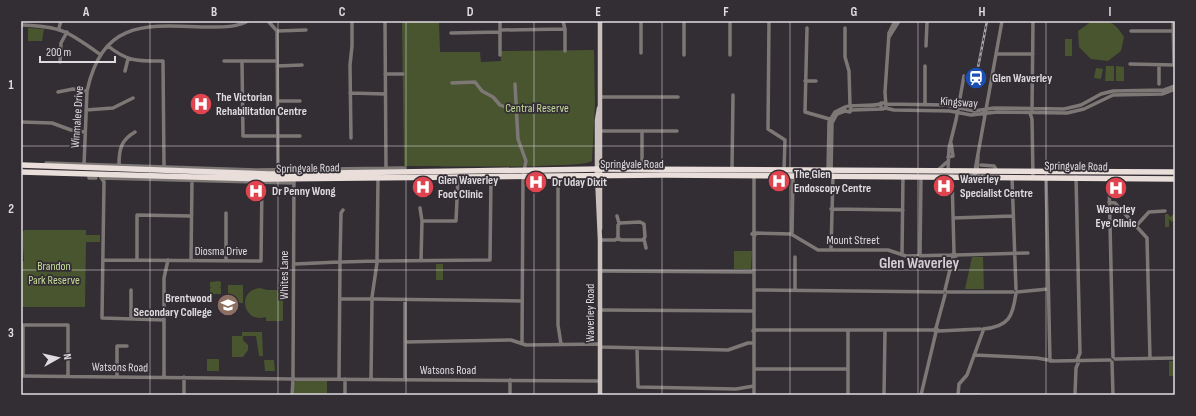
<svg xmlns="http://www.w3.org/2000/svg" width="1196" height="416" font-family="'Sofia Sans Condensed',sans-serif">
  <rect width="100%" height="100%" fill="#332d34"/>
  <path fill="#48552f" d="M402 21H439L440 52H480L481 62 501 61V51L594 50 595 103 592 161C584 169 427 166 404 166Z
    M1092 21C1110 21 1114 21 1124 37L1121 51 1108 61 1091 59 1079 47 1078 31Z
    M28 28 44 29 42 41H28Z
    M1065 39H1072V56H1065Z
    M1106 66H1114V81H1105Z
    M1116 66 1124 67V81H1116Z
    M1096 68 1103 69 1101 79 1094 78Z
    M1175 213V220L1172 222 1169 219V227H1165V214H1168L1170 217Z
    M25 230H86V235H100V242H86L85 307H21V261H24L22 232Z
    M734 251H752L751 269H734Z
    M972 257H983L984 289H965Z
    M436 264H443V280H436Z
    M219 281 221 282V287L219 288H221V294H210V288H212L210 287V282Z
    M228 285H243V303H228Z
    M260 288 267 290H283V321H266V317C243 324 236 290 260 288Z
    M242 332H262L263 356H259L256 336H243V340L248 345V350L243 357H232V336H242Z
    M207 359H219V365H207Z
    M264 360H274L275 371H265Z
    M1169 361H1175V376H1169Z
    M207 365H219V371H207Z
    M297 380 327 381V395H294V383Z"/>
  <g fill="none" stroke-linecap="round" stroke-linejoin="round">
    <path stroke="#7d7876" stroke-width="3.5" d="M268 21 277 31 278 170
      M385 21 386 169
      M563 21 565 29V51
      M684 21V55
      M769 21 768 129 785 140 784 170
      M1173 21 1174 65
      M21 25C62 26 69 32 101 55
      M59 28 61 21
      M807 28 805 112 833 120
      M845 28V57L849 71 850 105
      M500 30 565 29
      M277 31 306 30
      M1131 31H1173
      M451 33 500 32
      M889 37 899 21
      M108 46C128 62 138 61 163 61L164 167
      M926 46 927 22
      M641 53V21
      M998 54H1033
      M500 55V21
      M730 55V21
      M224 61H277
      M242 61 243 136H300
      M60 62 61 43 67 32
      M1130 64 1175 65
      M277 66 302 65
      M125 71 128 59
      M385 74H403
      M805 81H816
      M452 83 475 82 482 91 493 97 500 105 510 109H516
      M515 84 518 139 526 161 523 176 522 344
      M1159 84V65
      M58 92 73 89 87 91
      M350 93 385 94
      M600 97H678
      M278 101H300
      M886 103H881V108L883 109 886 107 885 92 889 33 895 21
      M886 104 946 105 974 111 994 108 1064 109 1081 105 1101 94 1113 91 1164 90 1175 86
      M925 105V66
      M851 106 850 112 845 111V107C848 104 872 107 880 104
      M885 108 894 110 950 111 971 115 997 112 1067 113 1084 109 1113 95 1162 94 1175 89
      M86 110 113 108 133 98
      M852 110 882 109
      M1032 110 1033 21
      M1030 113 1032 119 1033 177
      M21 122 52 123 71 130 85 132
      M598 131H677
      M642 131V169
      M351 138 350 65 352 46V21
      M948 157 953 156 951 143
      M46 163 256 170 404 168
      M84 165 87 91C103 19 146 25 206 27 220 27 235 28 248 21
      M119 165C119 149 121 140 135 132
      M981 165 994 166 997 171
      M732 170 733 95
      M938 170 947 162
      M948 170 949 148 956 120 964 76
      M828 171 829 122 835 112 845 107
      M977 173 978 155
      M89 174V178H96
      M99 174 104 182 102 318 164 320
      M558 175V325L561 344
      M754 175V232L752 234 755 235
      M831 175 832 123 837 114 845 111
      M952 176 954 253
      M974 176 1002 21
      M1012 177 1016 289
      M1046 177 1050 361
      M1076 177 1080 353 1077 360
      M101 178 294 183
      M1109 178 1113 357
      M1109 202 1115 203 1147 238 1150 358
      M420 208 422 221 421 261
      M831 209 903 210
      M617 216 619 223
      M953 218 1013 216
      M422 221H456L458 177
      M1137 225 1149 212 1165 211
      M756 233 791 234 818 250H888L906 256 952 255
      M792 234 793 176
      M754 235V329L756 330 754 332 753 331 754 329
      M644 239 646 248
      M600 240H615L618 238 621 240H643L645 237 644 224 640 222 620 223 618 225V238
      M831 250 833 175
      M902 255 903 176
      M956 255 1028 253
      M920 256 921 177
      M103 260 261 261 262 183
      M137 260V215L191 216
      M340 260 341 213 343 210
      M377 260 378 177
      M191 261 192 180
      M226 261V213
      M379 261 490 260 491 176
      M342 262 376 261
      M295 264 339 262
      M600 271 754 272
      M754 290 943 292
      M795 290V257
      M945 290 953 257 956 256 954 253 952 255 953 257
      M947 292H1013
      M1017 292 1048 289
      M372 297 377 263
      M340 299H370
      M374 299 522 301
      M600 310 754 311
      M131 318V290
      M936 328 945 295
      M983 329C1009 327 1013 316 1016 293
      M756 330H934L936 332 938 330 936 328 934 330
      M938 331 980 329
      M405 342 511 340 526 345 600 344
      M600 347 728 350 748 343H754
      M637 348 638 387 736 389 754 386
      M974 355 1037 358 1054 361 1110 360
      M1115 359 1175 358
      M1112 362 1113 395
      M754 369H848
      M21 376 291 379
      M23 376V325H68V376
      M117 377V346H127
      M164 377V278L168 260
      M294 379 600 381
      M294 379 293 377 294 177
      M339 379 340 264
      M371 380 372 301
      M405 380V300
      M184 395V377
      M292 395 293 380
      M345 395V379
      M510 395V380
      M754 395V332
      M848 395V331
      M884 395 885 331
      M921 395 936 332
      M958 395 959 384 967 375 983 331
      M958 395H980
      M1075 395 1076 368 1079 361"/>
    <path stroke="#cac1bd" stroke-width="4.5" d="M600 21V229
      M599 108 597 120V175L600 240V395"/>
    <path stroke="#e9ded9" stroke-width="5.5" d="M21 165 269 174 601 169 1175 172
      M21 172 264 179 664 175 1175 179"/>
    <g stroke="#a6a2a7" stroke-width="2.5">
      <path id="rail" d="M974 88 987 21"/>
    </g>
    <use href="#rail" stroke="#332d34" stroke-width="1" stroke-dasharray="3" stroke-linecap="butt"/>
  </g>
  <path fill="none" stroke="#dfdce0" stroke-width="1" stroke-opacity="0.55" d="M150 21V395M278 21V395M406 21V395M534 21V395M662 21V395M790 21V395M918 21V395M1046 21V395M21 146H1175M21 270H1175"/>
  <defs>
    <g id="station-disc" transform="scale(1.15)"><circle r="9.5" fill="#1a4fb4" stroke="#332d34"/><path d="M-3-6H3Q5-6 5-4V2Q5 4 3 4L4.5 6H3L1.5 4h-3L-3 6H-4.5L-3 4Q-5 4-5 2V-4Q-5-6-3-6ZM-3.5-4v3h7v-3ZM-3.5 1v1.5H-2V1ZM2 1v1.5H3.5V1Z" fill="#fff"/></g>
    <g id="hospital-disc" transform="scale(1.15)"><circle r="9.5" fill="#e0444e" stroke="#332d34"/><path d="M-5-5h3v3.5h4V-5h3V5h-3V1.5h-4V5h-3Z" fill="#fff"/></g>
    <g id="school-disc" transform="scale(1.15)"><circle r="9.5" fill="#8d6e63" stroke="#332d34"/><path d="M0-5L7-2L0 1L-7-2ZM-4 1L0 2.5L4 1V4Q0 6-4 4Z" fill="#fff"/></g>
  </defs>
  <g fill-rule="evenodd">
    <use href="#station-disc" x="976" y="78"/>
    <use href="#hospital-disc" x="201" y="104"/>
    <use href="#hospital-disc" x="779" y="181"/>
    <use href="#hospital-disc" x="536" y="182"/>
    <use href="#hospital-disc" x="944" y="186"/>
    <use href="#hospital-disc" x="423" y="187"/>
    <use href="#hospital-disc" x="1116" y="188"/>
    <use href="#hospital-disc" x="256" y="191"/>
    <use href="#school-disc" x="228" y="305"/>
  </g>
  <g text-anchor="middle" stroke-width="3.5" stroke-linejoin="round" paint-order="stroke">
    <g font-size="12" font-weight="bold" fill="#dfdce0" stroke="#332d34" text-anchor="start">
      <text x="992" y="82">Glen Waverley</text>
      <text x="216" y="101">The Victorian<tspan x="216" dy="14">Rehabilitation Centre</tspan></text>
      <text x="794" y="178">The Glen<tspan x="794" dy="14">Endoscopy Centre</tspan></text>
      <text x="960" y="183">Waverley<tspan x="960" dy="14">Specialist Centre</tspan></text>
      <text x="438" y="184">Glen Waverley<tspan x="438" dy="14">Foot Clinic</tspan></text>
      <text x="552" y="186">Dr Uday Dixit</text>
      <text x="272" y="195">Dr Penny Wong</text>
      <text x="1116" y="213" text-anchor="middle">Waverley<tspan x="1116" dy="14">Eye Clinic</tspan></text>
      <text x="212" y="302" text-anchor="end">Brentwood<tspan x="212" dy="14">Secondary College</tspan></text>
    </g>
    <g font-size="12" fill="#dfdce0" stroke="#332d34">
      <text transform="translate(959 102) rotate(4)" y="4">Kingsway</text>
      <text transform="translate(77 117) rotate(-86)" y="4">Winmalee Drive</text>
      <text x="632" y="168">Springvale Road</text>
      <text transform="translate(1076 166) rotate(1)" y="4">Springvale Road</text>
      <text transform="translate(308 168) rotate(-1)" y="4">Springvale Road</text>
      <text x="853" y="244">Mount Street</text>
      <text x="221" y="255">Diosma Drive</text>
      <text transform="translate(284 275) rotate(-90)" y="4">Whites Lane</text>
      <text transform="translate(590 313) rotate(-90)" y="4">Waverley Road</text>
      <text transform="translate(120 367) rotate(1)" y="4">Watsons Road</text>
      <text x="448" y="374">Watsons Road</text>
    </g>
    <g font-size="12" fill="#c4dc98" stroke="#332d34">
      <text x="537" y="112">Central Reserve</text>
      <text x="54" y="270">Brandon<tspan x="54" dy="14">Park Reserve</tspan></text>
    </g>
    <g font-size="16" font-weight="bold" fill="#d3ccd4" stroke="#332d34">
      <text x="919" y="268">Glen Waverley</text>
    </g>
  </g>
  <rect width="1196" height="416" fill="none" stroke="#332d34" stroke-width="44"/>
  <g transform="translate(58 358) rotate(82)" stroke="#332d34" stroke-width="3" paint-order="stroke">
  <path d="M0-3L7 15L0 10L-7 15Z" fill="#dfdce0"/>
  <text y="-6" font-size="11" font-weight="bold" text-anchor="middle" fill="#dfdce0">N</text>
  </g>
  <path d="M40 56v6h75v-6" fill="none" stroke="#dfdce0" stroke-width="2"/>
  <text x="46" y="56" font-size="12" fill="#dfdce0" stroke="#332d34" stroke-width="3" paint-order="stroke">200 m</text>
  <rect x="22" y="22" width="1152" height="372" fill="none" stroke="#dfdce0" stroke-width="1.5"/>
  <g font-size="13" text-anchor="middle" font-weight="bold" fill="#dfdce0">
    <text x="86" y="16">A</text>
    <text x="214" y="16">B</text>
    <text x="342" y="16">C</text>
    <text x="470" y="16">D</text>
    <text x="598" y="16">E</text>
    <text x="726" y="16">F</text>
    <text x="854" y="16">G</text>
    <text x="982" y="16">H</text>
    <text x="1110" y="16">I</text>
    <text x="11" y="89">1</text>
    <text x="11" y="213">2</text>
    <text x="11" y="337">3</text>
  </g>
</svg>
